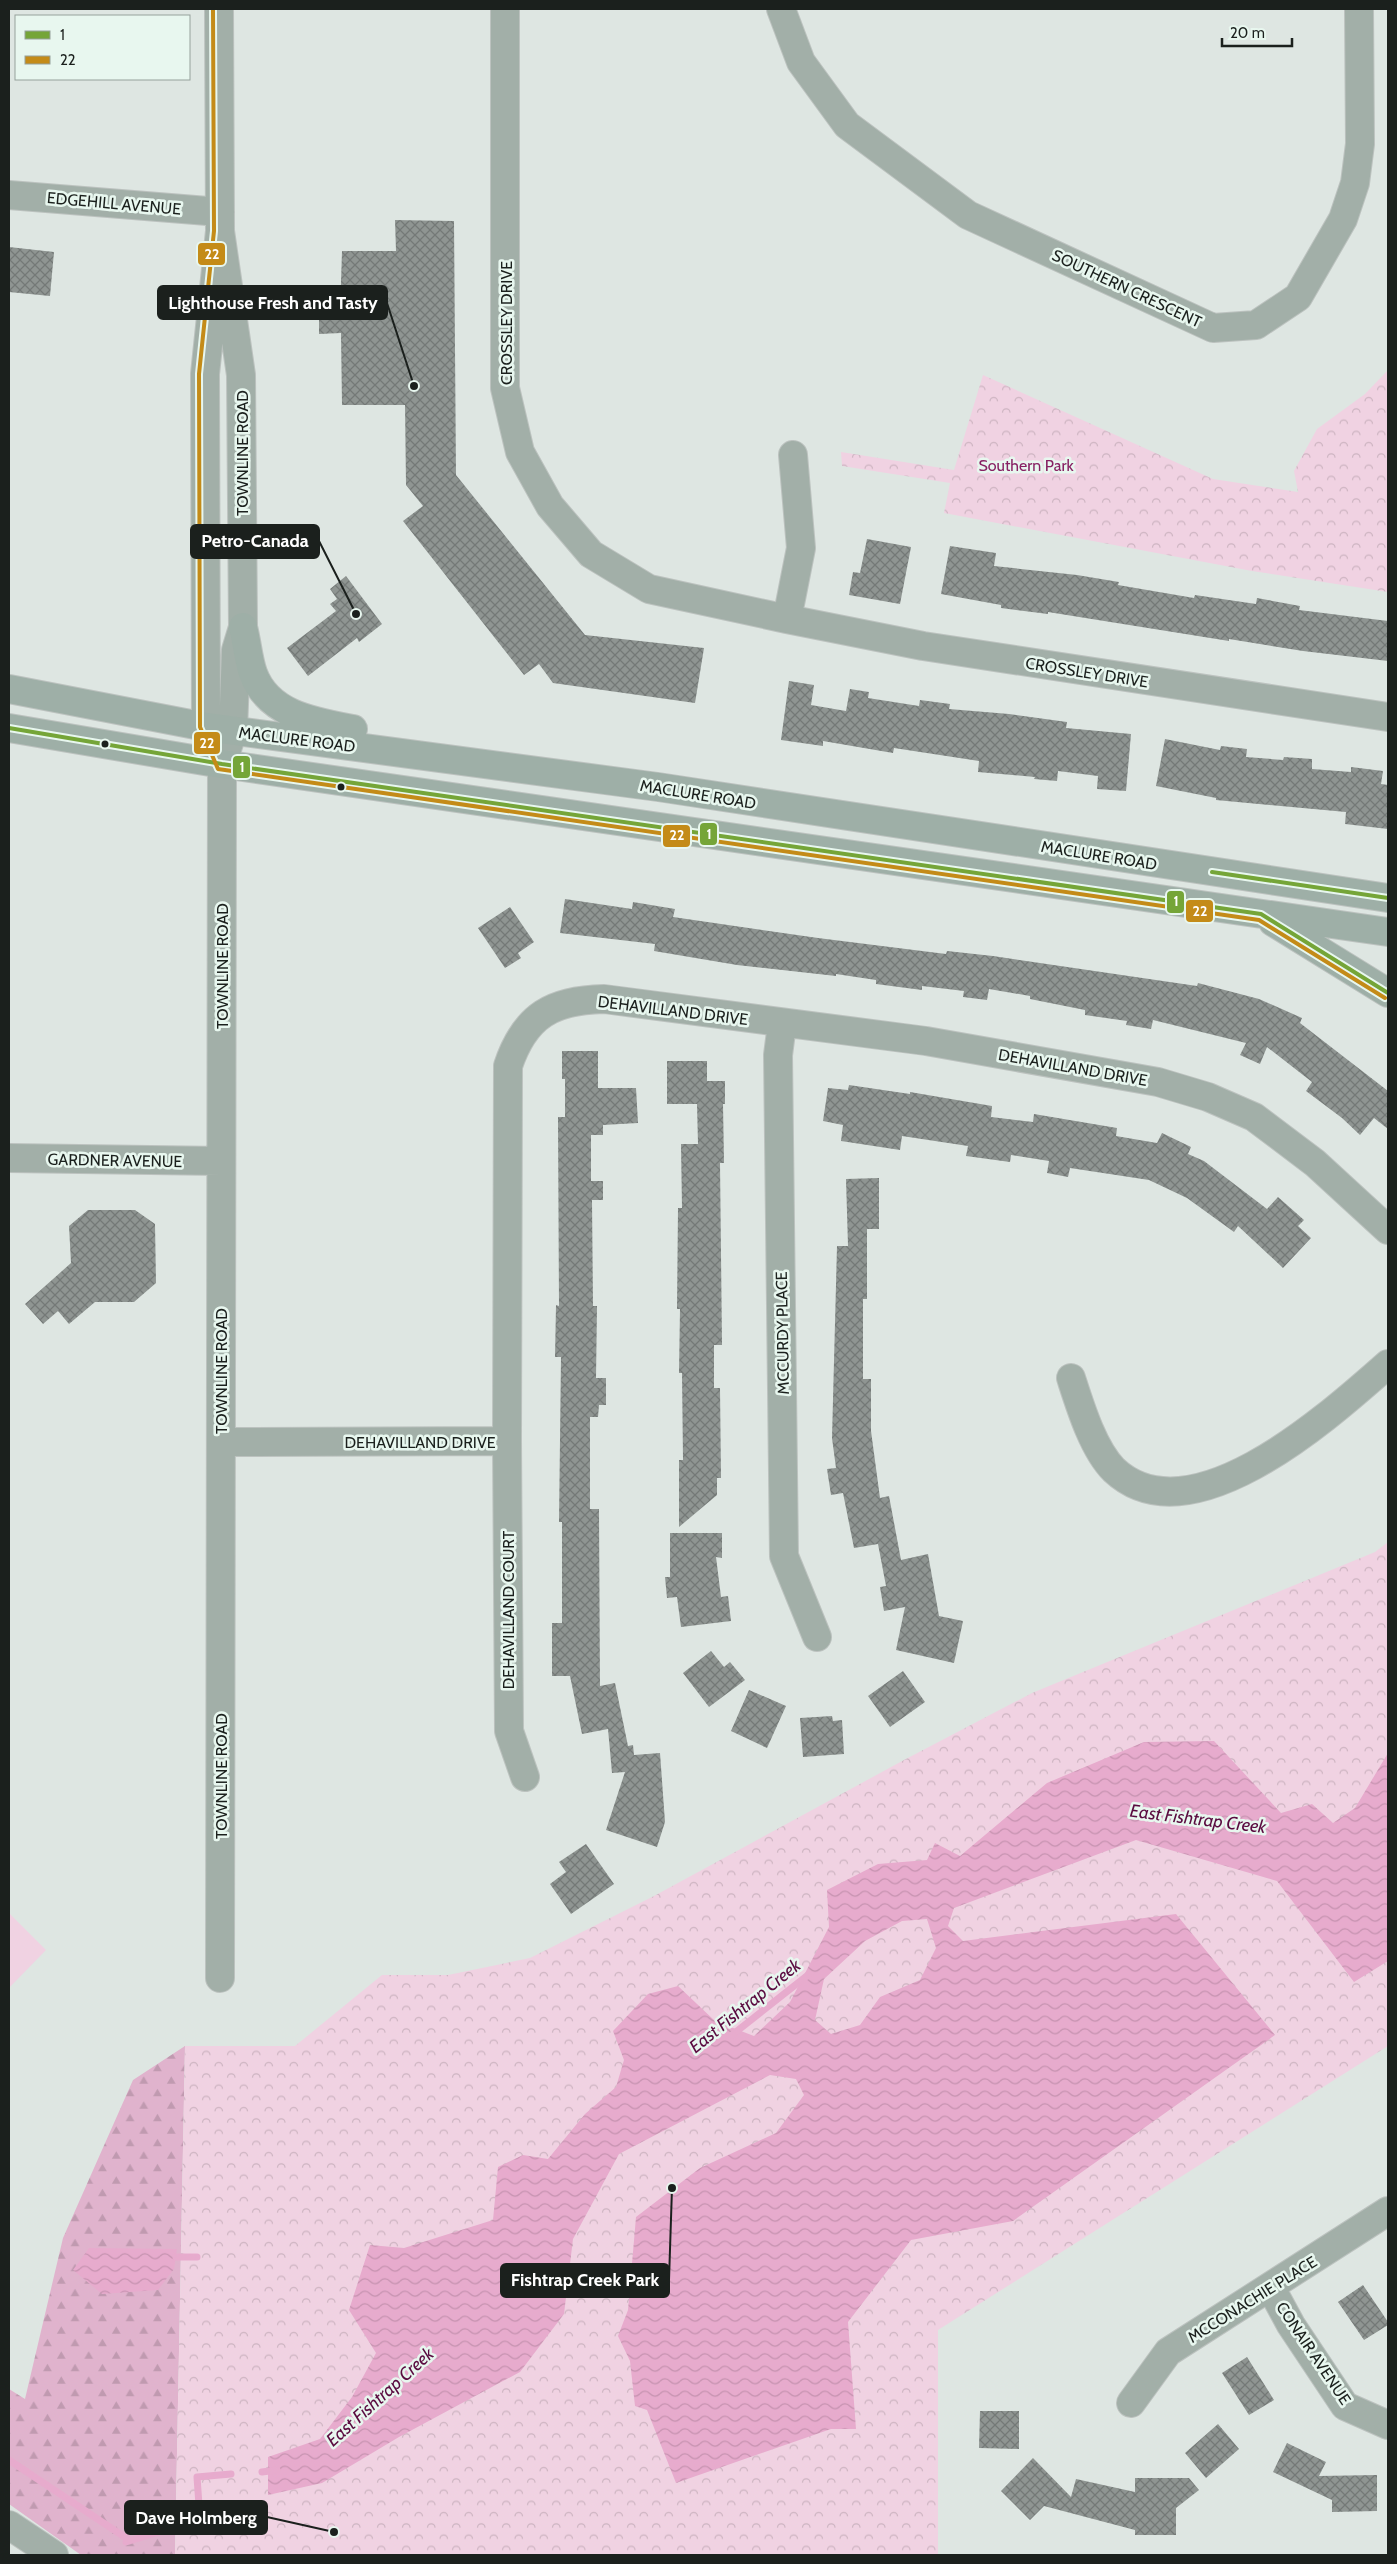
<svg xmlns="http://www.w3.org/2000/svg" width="1397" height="2564" font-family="Cabin,sans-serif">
  <defs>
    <pattern id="forest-firs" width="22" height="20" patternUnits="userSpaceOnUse" patternTransform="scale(1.25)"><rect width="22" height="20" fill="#e0b3cd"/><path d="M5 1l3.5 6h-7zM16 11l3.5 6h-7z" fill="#c09ab0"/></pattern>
    <pattern id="park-crowns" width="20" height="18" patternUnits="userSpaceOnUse" patternTransform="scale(1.25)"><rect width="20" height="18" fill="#f0d2e2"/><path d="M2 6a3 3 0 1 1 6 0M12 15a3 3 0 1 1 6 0" fill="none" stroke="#cdb4c1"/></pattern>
    <pattern id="water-waves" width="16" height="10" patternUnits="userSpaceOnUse" patternTransform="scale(1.25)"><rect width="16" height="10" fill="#e7abcd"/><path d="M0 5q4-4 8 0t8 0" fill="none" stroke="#c693b0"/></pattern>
    <pattern id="building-cross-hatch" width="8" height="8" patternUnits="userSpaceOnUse" patternTransform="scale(1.25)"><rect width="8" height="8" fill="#8f9592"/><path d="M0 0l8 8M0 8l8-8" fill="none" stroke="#747977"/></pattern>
  </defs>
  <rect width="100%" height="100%" fill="#dee6e2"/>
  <path fill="#f0d2e2" d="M9 1913 46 1950 9 1988Z"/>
  <path fill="url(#forest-firs)" d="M185 2046 175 2555H81L9 2504V2389L25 2399 63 2238 133 2080Z"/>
  <path fill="url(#park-crowns)" d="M1388 370V592L1252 571 944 513 950 483 842 466 841 452 954 470 983 375 1213 479 1298 492 1294 471 1317 429 1365 394Z
    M1388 1542V2046L938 2330V2555H175L185 2046H295L382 1975H448L530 1958 654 1896 904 1760 1032 1693 1375 1552Z"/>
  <path fill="url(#water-waves)" fill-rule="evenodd" d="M1214 1741 1281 1813 1312 1804 1333 1823 1355 1808 1388 1753V1961L1354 1982 1277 1881 1136 1840 954 1908 948 1926 963 1941 1176 1914 1275 2035 1013 2221 911 2240 848 2322 856 2429H831L676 2483 647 2410 635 2406 630 2361 618 2336 628 2310 636 2217 700 2168 776 2133 804 2095 796 2079 770 2075 619 2154 573 2239 564 2314 520 2372 399 2437 322 2483 268 2495V2457L320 2439 352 2397 376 2353 349 2310 370 2245 404 2248 493 2220 498 2167 523 2155 548 2159 585 2114 616 2087 624 2060 613 2031 648 1994 678 1986 715 2021 754 2036 790 2002 829 1927 827 1890 878 1864 927 1860 935 1843 960 1856 1047 1783 1144 1742ZM927 1919 936 1948 920 1980 880 1997 860 2025 831 2034 815 2020 824 1979 865 1941 902 1921Z
    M89 2248 177 2249 174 2269 158 2290 102 2294 73 2270Z"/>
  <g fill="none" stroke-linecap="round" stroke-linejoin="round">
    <path stroke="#e7abcd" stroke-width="7" d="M732 2035 808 1975
      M176 2257H197
      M9 2460 129 2540
      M262 2472 277 2470
      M126 2542 200 2519 197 2477 231 2474"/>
  </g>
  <path fill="url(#building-cross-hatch)" d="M395 220 454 221 456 475 585 635 704 648 695 703 553 683 539 664 524 675 403 521 423 506 406 485 405 405H342L341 333 319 334V313L340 314 342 251H396Z
    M9 247 54 252 50 296 9 292Z
    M867 539 911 547 900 604 849 595 853 572 860 573Z
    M950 546 996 553 994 566 1077 575 1119 582 1118 585 1194 598 1195 595 1256 604 1257 598 1300 606 1299 610 1388 621V661L1303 651 1229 639V641L1048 612V614L1001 608V605L941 594Z
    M346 576 382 624 359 642 357 638 308 676 287 648 336 611 330 604 337 599 330 589Z
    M789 681 814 685 811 705 846 711 850 689 869 692 868 698 919 706 920 700 950 704 949 709 1009 714 1067 722 1066 728 1131 734 1126 791 1097 789 1098 776 1058 771 1057 781 1034 779 1035 777 978 772 979 761 894 748 893 753 823 741V746L781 740Z
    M1165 739 1220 750 1221 746 1247 749 1246 757 1283 760 1284 757 1312 759V769L1351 772V767L1383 771 1381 784 1388 785V829L1345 824 1346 812 1216 800V798L1156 786Z
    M565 899 632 909 633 902 675 909 673 917 818 938 946 954 947 951 993 956 1197 986 1198 983 1259 999 1302 1018 1300 1023 1388 1091V1129L1374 1118 1360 1135 1342 1118 1306 1091 1312 1082 1267 1047 1260 1064 1240 1055 1246 1043 1153 1020 1151 1029 1126 1025 1127 1021 1085 1015V1010L1030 999V996L989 989 987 1000 963 997 964 991 922 986V990L876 984V980L836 974V976L737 965 654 951 655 944 560 933Z
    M510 907 534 942 518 953 521 958 505 968 478 928Z
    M562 1051H598V1088H636L638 1123 603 1125V1135H591V1181H603V1200H592L593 1306H597L596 1378H606V1405H599L598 1417H590V1509H599L600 1686 615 1683 628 1746 633 1745 634 1755 660 1753 665 1822 657 1847 606 1830 625 1772 612 1773 608 1729 582 1734 570 1676H552V1623H562V1522H559L561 1357H555L556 1305 559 1306 558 1117H565V1079H562Z
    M667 1061H707V1081H725V1104H723L724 1163H720L722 1345H714V1388H720L721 1478H717V1495L679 1527V1460H683L682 1373H679L680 1309H677L678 1208H682L681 1144H698L697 1104H667Z
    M849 1085 910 1094V1092L992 1106 991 1117 1033 1122 1034 1114 1117 1128 1116 1136 1157 1143 1162 1133 1191 1147 1188 1154 1204 1161 1267 1209 1278 1197 1304 1220 1298 1226 1311 1238 1283 1268 1238 1226 1234 1232 1187 1198 1149 1180 1070 1168 1068 1177 1047 1173 1049 1161 1011 1155 1010 1162 966 1156 968 1146 902 1136 900 1150 841 1141 843 1125 823 1121 828 1088 848 1090Z
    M879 1178V1229H867V1299H863V1379H871V1431L880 1498 889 1496 901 1560 928 1554 939 1616 963 1621 954 1663 896 1650 905 1607 884 1611 880 1587 886 1586 878 1544 854 1548 843 1493 831 1495 827 1469 836 1468 832 1438 837 1246H848L846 1179Z
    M88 1210H135L155 1224 156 1283 134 1302H95L69 1324 58 1311 43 1324 25 1304 71 1263 69 1226Z
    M670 1533H722V1558L716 1557 721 1597 728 1596 731 1621 681 1627 677 1597 667 1598 665 1577H670Z
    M711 1651 724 1667 730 1662 745 1680 709 1707 683 1673Z
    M903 1671 925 1702 890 1727 868 1696Z
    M749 1690 786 1706 767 1748 731 1731Z
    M832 1716 833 1721 842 1720 844 1754 803 1757 800 1718Z
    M586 1844 614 1884 571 1914 550 1884 566 1872 559 1862Z
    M1363 2285 1388 2322V2325L1364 2340 1338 2302Z
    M1247 2357 1274 2400 1249 2415 1222 2373Z
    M980 2411H1019V2449L979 2448Z
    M1218 2424 1239 2449 1206 2478 1185 2453Z
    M1287 2443 1326 2462 1319 2476 1377 2475V2511L1332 2512V2500L1273 2472Z
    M1033 2458 1071 2497 1076 2479 1135 2492V2478H1189L1199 2490 1176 2508V2535H1135V2530L1044 2506 1030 2520 1001 2491Z"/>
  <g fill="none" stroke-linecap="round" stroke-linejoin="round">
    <g stroke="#bcc2bf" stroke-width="30">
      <path id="minor" d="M505 9V388L520 452 550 506 591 554 649 589 787 619 923 646 1388 717
        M781 9 801 62 847 125 968 215 1213 328 1256 325 1298 297 1343 219 1355 183 1360 144 1359 9
        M9 195 220 212
        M220 231 241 375 243 627 236 650 233 731 222 764 220 1978
        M787 619 801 548 793 455
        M216 750 206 727 205 374 220 231 219 9
        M782 1024 778 1055 784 1556 817 1637
        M9 1158 221 1161
        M1071 1378C1080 1406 1093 1449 1114 1470 1191 1542 1331 1414 1388 1364
        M507 1441 509 1731 525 1777
        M221 1442 507 1441 508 1066C525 1015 553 1000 604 999L926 1041 1158 1082 1208 1097 1254 1117 1315 1163 1388 1230
        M1271 2288 1291 2325 1345 2406 1388 2425
        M1131 2403 1168 2352 1388 2211
        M9 2525 54 2555"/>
    </g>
    <g stroke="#bcc2bf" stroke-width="30">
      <path id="major" d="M243 627C247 642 248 659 253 673 268 715 315 722 353 729
        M9 689 206 727 658 787 1388 898
        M9 728 222 764 1388 932
        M1273 922 1388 993"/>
    </g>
    <use href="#minor" stroke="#a2afa8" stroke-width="28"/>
    <use href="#major" stroke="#9eafa7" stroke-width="28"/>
    <g stroke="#e8f7ef" stroke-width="8">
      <path id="bus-1" d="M9 728 222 764 1261 914 1388 993
        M1212 872 1388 898"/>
    </g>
    <g stroke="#e8f7ef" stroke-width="8">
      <path id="bus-2" d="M213 9 214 231 199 374 200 727 218 769 1259 920 1385 998"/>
    </g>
    <use href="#bus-1" stroke="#75a538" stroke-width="4"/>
    <use href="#bus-2" stroke="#c48b18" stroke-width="4"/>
  </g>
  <g fill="#1b201d" stroke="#e8f7ef" stroke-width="2">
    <circle cx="105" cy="744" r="4.5"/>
    <circle cx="341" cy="787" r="4.5"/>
  </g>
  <g text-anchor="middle" stroke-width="5" stroke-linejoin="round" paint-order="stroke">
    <g font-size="16" fill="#1b201d" stroke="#e8f7ef">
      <text transform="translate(114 203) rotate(5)" y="6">EDGEHILL AVENUE</text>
      <text transform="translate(1127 288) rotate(25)" y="6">SOUTHERN CRESCENT</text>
      <text transform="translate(506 323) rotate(-90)" y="6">CROSSLEY DRIVE</text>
      <text transform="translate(242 453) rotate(-90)" y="6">TOWNLINE ROAD</text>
      <text transform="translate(1087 672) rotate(9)" y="6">CROSSLEY DRIVE</text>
      <text transform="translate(297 739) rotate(7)" y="6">MACLURE ROAD</text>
      <text transform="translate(698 794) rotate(9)" y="6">MACLURE ROAD</text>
      <text transform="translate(1099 855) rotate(9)" y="6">MACLURE ROAD</text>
      <text transform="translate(222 966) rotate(-90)" y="6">TOWNLINE ROAD</text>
      <text transform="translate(673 1010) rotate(7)" y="6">DEHAVILLAND DRIVE</text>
      <text transform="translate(1073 1067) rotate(10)" y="6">DEHAVILLAND DRIVE</text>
      <text transform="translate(115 1160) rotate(1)" y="6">GARDNER AVENUE</text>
      <text transform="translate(782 1333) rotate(-91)" y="6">MCCURDY PLACE</text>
      <text transform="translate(221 1371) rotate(-90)" y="6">TOWNLINE ROAD</text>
      <text x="420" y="1448">DEHAVILLAND DRIVE</text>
      <text transform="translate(508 1610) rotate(-90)" y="6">DEHAVILLAND COURT</text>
      <text transform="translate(221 1776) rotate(-90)" y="6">TOWNLINE ROAD</text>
      <text transform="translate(1252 2299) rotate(-32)" y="6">MCCONACHIE PLACE</text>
      <text transform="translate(1314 2353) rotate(56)" y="6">CONAIR AVENUE</text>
    </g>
    <g font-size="16" fill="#872163" stroke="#e8f7ef">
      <text x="1026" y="471">Southern Park</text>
    </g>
    <g font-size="18" font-style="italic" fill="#5a0b40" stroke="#e8f7ef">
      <text transform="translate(1198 1819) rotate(7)" y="6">East Fishtrap Creek</text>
      <text transform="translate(745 2006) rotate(-39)" y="6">East Fishtrap Creek</text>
      <text transform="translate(380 2397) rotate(-42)" y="6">East Fishtrap Creek</text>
    </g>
  </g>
  <path fill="none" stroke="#1b201d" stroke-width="2" d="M414 386L387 303M356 614L319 541M672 2188L669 2280M334 2532L267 2517"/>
  <g fill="#1b201d" stroke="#e8f7ef" stroke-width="2">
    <circle cx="414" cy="386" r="5"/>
    <circle cx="356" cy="614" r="5"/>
    <circle cx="672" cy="2188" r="5"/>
    <circle cx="334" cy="2532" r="5"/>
  </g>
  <g fill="#1b201d" stroke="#1b201d" stroke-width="2">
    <rect x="158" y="286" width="229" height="33" rx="5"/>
    <rect x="191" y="525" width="128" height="33" rx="5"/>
    <rect x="501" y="2264" width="168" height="33" rx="5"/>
    <rect x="125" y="2501" width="142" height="33" rx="5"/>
  </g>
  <g font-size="18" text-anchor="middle" font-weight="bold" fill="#fff">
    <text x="273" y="309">Lighthouse Fresh and Tasty</text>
    <text x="255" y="547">Petro-Canada</text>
    <text x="585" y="2286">Fishtrap Creek Park</text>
    <text x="196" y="2524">Dave Holmberg</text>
  </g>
  <g stroke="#e8f7ef" stroke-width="2">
    <rect x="197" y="242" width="29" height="24" rx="5" fill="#c48b18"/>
    <rect x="193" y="731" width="28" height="24" rx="5" fill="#c48b18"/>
    <rect x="232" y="755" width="19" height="24" rx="5" fill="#75a538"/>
    <rect x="699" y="822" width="19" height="24" rx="5" fill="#75a538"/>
    <rect x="662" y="824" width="29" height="24" rx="5" fill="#c48b18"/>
    <rect x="1166" y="890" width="19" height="24" rx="5" fill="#75a538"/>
    <rect x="1185" y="899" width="29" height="24" rx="5" fill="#c48b18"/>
  </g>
  <g font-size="14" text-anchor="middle" font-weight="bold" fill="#fff">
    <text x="212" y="259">22</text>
    <text x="207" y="748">22</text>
    <text x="242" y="772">1</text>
    <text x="709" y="839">1</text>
    <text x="677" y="840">22</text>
    <text x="1176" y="906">1</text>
    <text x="1200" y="916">22</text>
  </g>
  <rect width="1397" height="2564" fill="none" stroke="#1b201d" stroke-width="20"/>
  <rect x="15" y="15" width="175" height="65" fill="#e8f7ef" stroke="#96a19b"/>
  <rect x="25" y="31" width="25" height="8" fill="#75a538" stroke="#96a19b"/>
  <text x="60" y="40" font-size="15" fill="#1b201d">1</text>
  <rect x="25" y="56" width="25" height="8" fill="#c48b18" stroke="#96a19b"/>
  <text x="60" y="65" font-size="15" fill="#1b201d">22</text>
  <path d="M1222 38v8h70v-8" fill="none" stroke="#1b201d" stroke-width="2.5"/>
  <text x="1230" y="38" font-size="15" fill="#1b201d" stroke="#e8f7ef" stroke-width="4" paint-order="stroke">20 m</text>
</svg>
